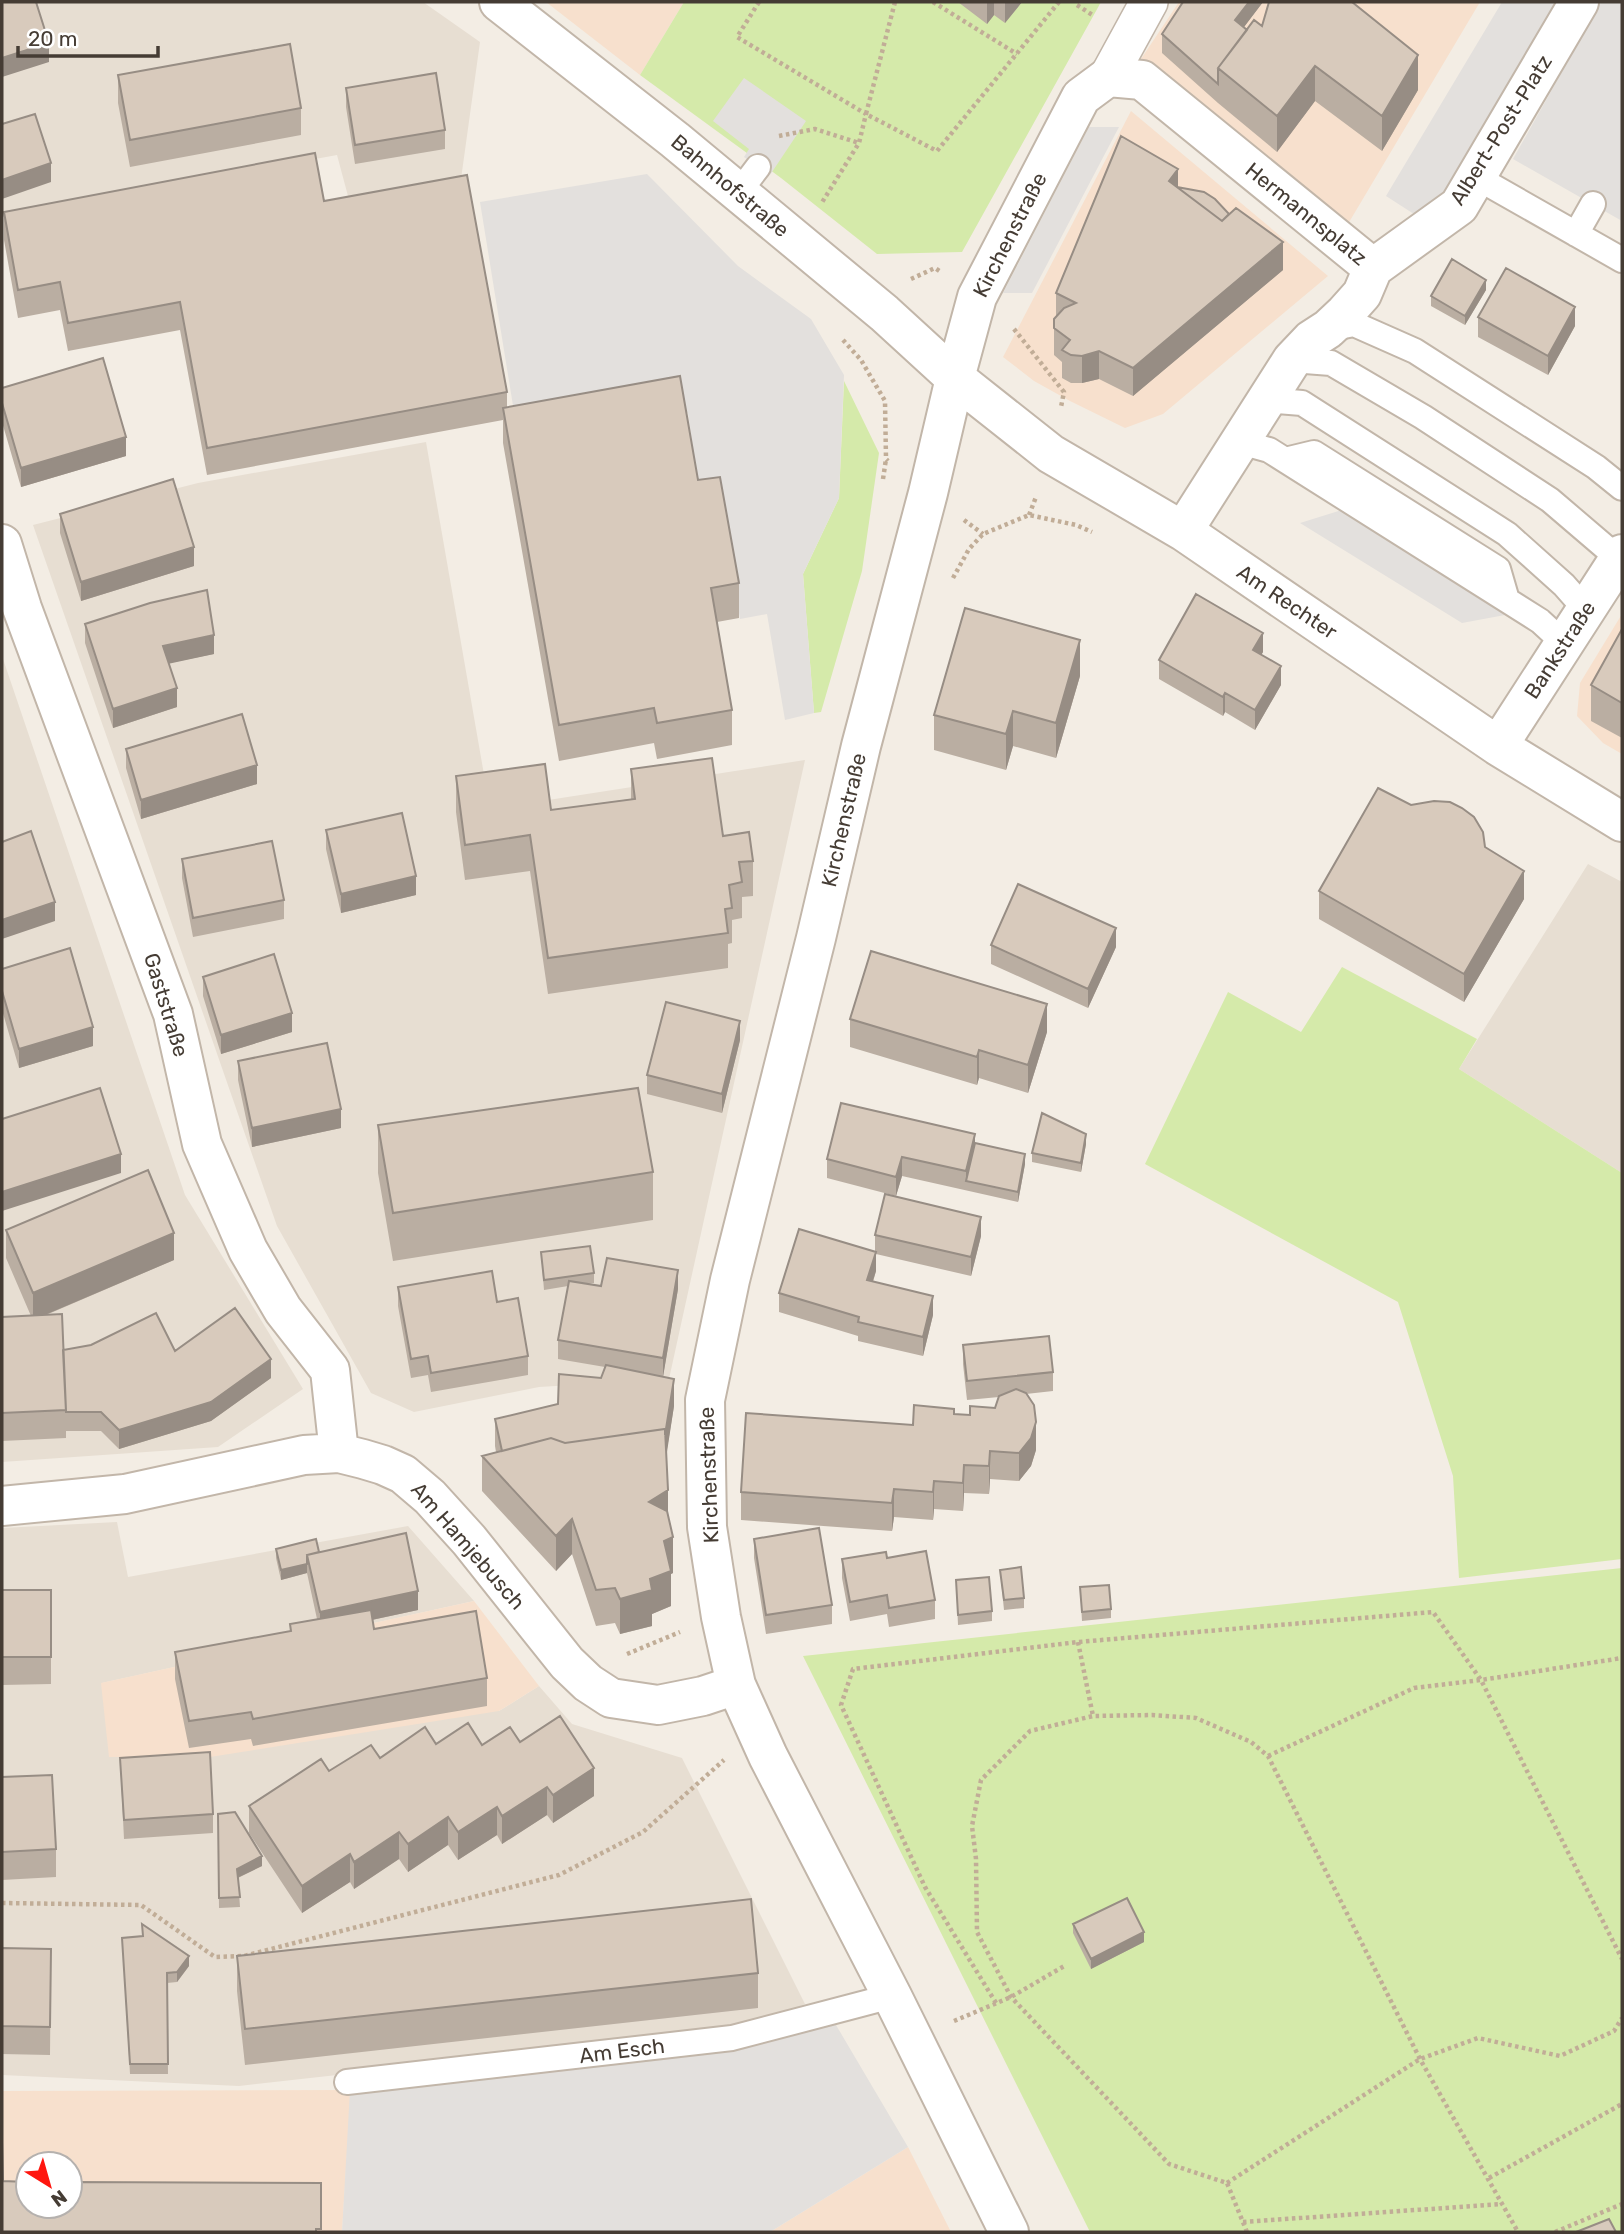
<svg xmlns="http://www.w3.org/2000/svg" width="1624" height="2234" font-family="Rubik,sans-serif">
  <rect width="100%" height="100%" fill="#f3ede4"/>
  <path fill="#e7ded2" d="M2 2H423L480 42 461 179 348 196 337 155 2 217Z
    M426 442 490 809 805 760 669 1379 539 1387 414 1412 371 1393 277 1226 33 525 198 483Z
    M2 656 185 1195 303 1389 218 1447 2 1462Z
    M1588 864 1622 882V1173L1459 1069Z
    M117 1522 128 1577 408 1526 474 1601 102 1683 499 1711 539 1686 572 1724 682 1758 805 2004 741 2030 239 2086 2 2075V1528Z"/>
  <path fill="#f7e0cd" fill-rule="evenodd" d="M546 2H684L640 75Z
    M1179 2H1480L1345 229 1141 59Z
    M1131 111 1328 276 1163 414 1125 428 1070 401 1034 381 1003 357Z
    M1622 614V754L1603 743 1577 716 1580 683Z
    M474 1601 539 1686 499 1711 210 1757H109L101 1683Z
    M351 2090 342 2232H2V2091ZM28 2164H70V2206H28Z
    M908 2147 951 2232H770Z"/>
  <path fill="#d5eaaa" d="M684 2H1101L962 252 877 254 781 178 640 75Z
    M844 381 879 453 862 571 821 712 814 713 803 574 839 498Z
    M1342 967 1477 1039 1459 1069 1622 1173V1559L1459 1578 1453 1476 1398 1302 1145 1164 1228 992 1301 1032Z
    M1622 1568V2232H1090L803 1656Z"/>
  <path fill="#e3e0dd" d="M1502 2H1556L1441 199 1417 216 1386 196Z
    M1601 2H1622V221L1513 159Z
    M744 78 806 121 770 175 744 157 749 149 713 121Z
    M1089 127H1119L1032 293H1003Z
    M647 174 738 266 811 319 844 375 839 498 803 574 814 713 785 720 767 614 740 619 722 507 701 509 688 413 629 387 515 418 480 202Z
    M1345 509 1505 615 1462 623 1300 523Z
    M836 2025 908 2147 770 2232H342L350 2090 580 2069Z"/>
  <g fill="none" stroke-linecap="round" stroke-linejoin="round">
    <g stroke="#c2b6a9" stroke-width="28">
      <path id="service" d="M1476 177 1622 260
        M739 192 758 167
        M1576 234 1593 204
        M1328 329 1354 324 1415 351 1596 467 1622 488
        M1292 360 1331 363 1423 417 1550 500 1619 559
        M1265 400 1302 403 1507 534 1564 585 1586 610
        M1240 442 1269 450 1540 621 1565 644
        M1285 460 1314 453 1498 569 1507 600
        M347 2082 732 2038 892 1996"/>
    </g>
    <g stroke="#c2b6a9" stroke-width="40">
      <path id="pedestrian" d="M1108 77 1149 2"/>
    </g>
    <g stroke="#c2b6a9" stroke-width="42">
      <path id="minor" d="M499 2 675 140 884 313 955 378 1051 454 1183 531 1498 746 1622 822
        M1183 531 1292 360 1311 340 1328 329 1345 313 1362 294 1373 268 1459 206 1579 2
        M2 544 22 608 173 1014 202 1144 248 1250 283 1310 330 1370 339 1453
        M1498 746 1622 554
        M2 1506 125 1494 304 1455 339 1453 363 1459 383 1465 403 1474 430 1497 469 1540 567 1663 588 1683 611 1698 658 1705 703 1696 736 1685
        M1009 2232 892 1996 768 1756 736 1685 721 1617 707 1527 705 1400 730 1280 816 938 861 746 928 493 955 378 977 297 1081 97 1108 77 1142 80 1373 268"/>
    </g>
    <path stroke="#c1ad97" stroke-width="4.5" stroke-dasharray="3.5 3.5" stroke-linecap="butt" d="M759 2 737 37 866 114 859 143 821 204
      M895 2 866 114 937 151 1059 2
      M933 2 1017 54
      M1077 5 1094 16
      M779 136 815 129 859 143
      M911 279 935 268 941 272
      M1014 329 1064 392 1061 407
      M843 340 861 360 885 401 886 459 888 461
      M883 479 886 459
      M1029 515 1036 497
      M964 520 983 534
      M953 578 969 549 983 534 1029 515 1076 525 1092 532
      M1078 1642 1093 1716
      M627 1654 680 1632
      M1268 1756 1414 1688 1481 1680 1622 1658
      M2 1903 141 1905 215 1957 244 1956 559 1875 643 1832 724 1760
      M996 2003 925 1887 841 1705 853 1669 1078 1642 1433 1612 1481 1680 1622 1959
      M954 2021 1011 1997 1066 1965
      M1489 2178 1622 2104
      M1227 2183 1420 2059 1478 2038 1560 2056 1614 2031 1622 2018
      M1243 2222 1502 2204
      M1247 2232 1227 2183 1169 2164 1011 1997 977 1932 976 1859 972 1826 981 1780 1030 1731 1093 1716 1152 1715 1196 1718 1251 1742 1268 1756 1420 2059 1518 2232
      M1555 2232 1622 2204"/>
    <use href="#service" stroke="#fff" stroke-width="24"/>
    <use href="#pedestrian" stroke="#fff" stroke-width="37"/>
    <use href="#minor" stroke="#fff" stroke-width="38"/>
  </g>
  <path fill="#baaea2" d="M958 2H1022L1005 23 994 15 987 24Z
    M1183 2H1263L1243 28 1247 30 1262 26 1418 90 1382 151 1315 101 1277 152 1218 103 1162 53V34Z
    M118 75 301 108V135L130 167 118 103Z
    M346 88 445 130V149L355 164 346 107Z
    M1178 187 1229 214 1283 270 1133 396 1099 379 1082 383H1071L1062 378V362L1054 355V328L1056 316V293Z
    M324 201 507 392V407L698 480 739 583V618L717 622 732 710V745L657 759 654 743 559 761 503 443V420L207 475 180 330 68 351 60 310 18 318 4 240V212Z
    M1486 290 1465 325 1431 306V296Z
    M1478 317 1575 326 1548 375 1478 337Z
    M2 388 126 456 21 487 2 422Z
    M60 514 194 566 81 601 60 533Z
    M85 624 214 654 169 663 177 707 113 728 85 643Z
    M1622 629V738L1591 721V685Z
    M1263 652 1261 655 1281 685 1255 730 1225 712 1223 716 1159 679V660Z
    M1080 676 1056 758 1013 746 1006 770 934 750V715Z
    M126 749 257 784 141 819 126 768Z
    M631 769 723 836 753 861V896L742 897V918L732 920V943L728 944V968L548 994 530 871 465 880 456 812V776L551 810 631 799Z
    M326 830 416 895 341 913 326 849Z
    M1485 847 1524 899 1464 1002 1319 919V891Z
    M182 859 284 900V919L193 937 182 878Z
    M991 945 1116 947 1088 1008 991 964Z
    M2 969 93 1046 19 1068 2 1010Z
    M203 977 292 1032 221 1054 203 996Z
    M850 1019 1047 1032 1028 1093 979 1078 977 1085 850 1047Z
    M740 1040 722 1113 647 1094V1075Z
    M238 1061 341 1128 252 1147 238 1080Z
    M378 1125 653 1172V1220L393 1261 378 1173Z
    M975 1143 1025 1164 1018 1202 902 1176 896 1196 827 1178V1159Z
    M1086 1144 1081 1172 1032 1162V1153Z
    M6 1230 174 1260 46 1315 63 1350 175 1351 271 1378 211 1421 119 1449 101 1431H66V1438L2 1441V1317L31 1316 6 1258Z
    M875 1235 981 1236 971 1276 876 1254V1271L873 1282 933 1315 923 1356 858 1341V1336L779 1312V1293L875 1252Z
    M541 1252 594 1273V1283L586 1284 601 1286 678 1289 663 1376 674 1406 666 1455 668 1516 673 1573 671 1574V1606L652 1614V1626L620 1634 615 1623 596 1626 572 1554 556 1571 482 1491V1456L496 1452 495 1446V1419L558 1404 601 1378 605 1367 558 1359V1340L568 1286 544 1290Z
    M398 1287 497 1302 528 1356V1375L431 1392 428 1375 411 1378 398 1306Z
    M963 1345 1053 1372V1391L1026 1394 1036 1450 1031 1466 1019 1481 990 1479 989 1494 964 1493 963 1511 934 1509 933 1520 894 1517 892 1531 741 1520V1492L913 1425 954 1414 970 1415 995 1408 999 1397 967 1400 963 1364Z
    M754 1539 832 1605V1624L766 1634 754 1558Z
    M276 1549 319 1552 418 1610 372 1620 374 1629 487 1678V1706L253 1746 251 1739 189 1748 175 1679V1652L290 1632V1624L317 1619 307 1573 281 1580 276 1558Z
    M887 1558 935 1600V1619L889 1627 887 1614 850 1621 842 1578V1559Z
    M1000 1570 1024 1598V1608L1004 1610Z
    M956 1580 992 1611V1621L958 1625Z
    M1080 1587 1111 1609V1618L1082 1621Z
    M2 1590H51V1684L2 1685Z
    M520 1742 594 1796 553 1823 547 1815 502 1844 497 1835 458 1860 448 1845 408 1872 399 1859 354 1889 350 1882 302 1913 249 1833V1806L329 1771 436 1744 482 1745Z
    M120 1758 213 1814V1833L124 1839Z
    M2 1777 56 1849V1877L2 1880Z
    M218 1814 262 1866 238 1878 240 1907 219 1908Z
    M142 1924 189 1966 177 1982 167 1983 168 2074H130L122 1938 143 1936Z
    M1073 1924 1144 1942 1091 1969 1073 1933Z
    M2 1948 51 1949 50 2055 2 2054Z
    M237 1956 758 1973V2008L245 2065 237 1991Z"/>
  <path fill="#978d84" d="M987 2H994V15L987 24Z
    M1005 2H1022L1005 23Z
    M1249 2H1263L1235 39V20Z
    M49 43V62L2 77V58Z
    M1418 55V90L1382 151V116Z
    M1315 66V101L1277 152V116Z
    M51 163V182L2 199V180Z
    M1178 169V197L1169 181Z
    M1283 242V270L1133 396V368Z
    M1486 280V290L1465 325V316Z
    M1575 307V326L1548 375V356Z
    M1099 351V379L1082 383V356Z
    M126 437V456L21 487V468Z
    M194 547V566L81 601V582Z
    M1263 633V652L1253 669V650Z
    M214 635V654L163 665V646Z
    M1080 640V676L1056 758V723Z
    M1281 666V685L1255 730V710Z
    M177 688V707L113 728V709Z
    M1225 693V712L1223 716V697Z
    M1013 711V746L1006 770V734Z
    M257 765V784L141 819V800Z
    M1524 871V899L1464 1002V974Z
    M416 876V895L341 913V894Z
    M55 902V921L2 939V920Z
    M1116 928V947L1088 1008V989Z
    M1047 1004V1032L1028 1093V1065Z
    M292 1013V1032L221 1054V1035Z
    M740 1021V1040L722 1113V1094Z
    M93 1027V1046L19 1068V1049Z
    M979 1050V1078L977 1085V1057Z
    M341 1109V1128L252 1147V1128Z
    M975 1134V1153L966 1181V1171Z
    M1086 1134V1144L1081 1172V1163Z
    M121 1154V1173L2 1211V1192Z
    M1025 1154V1164L1018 1202V1192Z
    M902 1157V1176L896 1196V1177Z
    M981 1217V1236L971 1276V1257Z
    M174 1233V1260L33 1320V1293Z
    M876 1252V1271L867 1299V1280Z
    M678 1270V1289L663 1377V1358Z
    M933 1296V1315L923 1356V1337Z
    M271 1359V1378L211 1421 119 1449V1430Z
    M674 1379V1406L665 1465V1437Z
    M1036 1422V1450L1031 1466 1019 1481V1453Z
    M990 1451V1479L989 1494V1466Z
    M964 1465V1493L963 1511V1483Z
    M934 1481V1509L933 1520V1492Z
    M894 1489V1517L892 1531V1503Z
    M668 1490V1526L649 1502Z
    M572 1519V1554L556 1571V1536Z
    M673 1537V1573L671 1574V1606L652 1614V1626L620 1634V1599L664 1541Z
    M307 1564V1573L281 1580V1570Z
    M418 1591V1610L320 1631V1612Z
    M594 1768V1796L553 1823V1795Z
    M547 1787V1815L502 1844V1816Z
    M497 1807V1835L458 1860V1832Z
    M448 1817V1845L408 1872V1844Z
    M399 1832V1859L354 1889V1862Z
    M350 1854V1882L302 1913V1886Z
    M262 1856V1866L237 1878V1869Z
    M1144 1932V1942L1091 1969V1959Z
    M189 1956V1966L177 1982V1972Z"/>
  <path fill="#d8cabc" stroke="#978d84" stroke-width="2" d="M2 2H36L49 43 2 58Z
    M1183 2H1249L1235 20 1247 30 1218 68V84L1162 34Z
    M1269 2H1352L1418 55 1382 116 1315 66 1277 116 1218 68 1254 20 1262 26Z
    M290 44 301 108 130 140 118 75Z
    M436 73 445 130 355 145 346 88Z
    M35 114 51 163 2 180V124Z
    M1121 136 1178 169 1169 181 1222 221 1236 208 1283 242 1133 368 1099 351 1082 356 1071 355 1062 350 1070 340 1054 328V319L1064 308 1076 303 1056 293Z
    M315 153 324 201 467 175 507 392 207 448 180 302 68 323 60 282 18 290 4 212Z
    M1177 187 1204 192 1215 199 1229 214 1222 221Z
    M1452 259 1486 280 1465 316 1431 296Z
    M1506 268 1575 307 1548 356 1478 317Z
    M103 358 126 437 21 468 2 403V388Z
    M680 376 698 480 720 477 739 583 711 588 732 710 657 723 654 708 559 725 503 408Z
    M173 479 194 547 81 582 60 514Z
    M207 590 214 635 163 646 177 688 113 709 85 624 150 603Z
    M1196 594 1263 633 1253 650 1281 666 1255 710 1225 693 1223 697 1159 660Z
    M965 608 1080 640 1056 723 1013 711 1006 734 934 715Z
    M1622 629V703L1591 685Z
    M242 714 257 765 141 800 126 749Z
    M712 758 723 836 749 832 753 861 739 862 742 882 729 885 732 908 725 909 728 933 548 958 530 835 465 845 456 776 545 764 551 810 635 799 631 769Z
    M1378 788 1411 805 1434 801 1450 802 1462 808 1474 817 1483 832 1485 847 1524 871 1464 974 1319 891Z
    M402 813 416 876 341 894 326 830Z
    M31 831 55 902 2 920V842Z
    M272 841 284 900 193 918 182 859Z
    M1018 884 1116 928 1088 989 991 945Z
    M70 948 93 1027 19 1049 2 991V969Z
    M871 951 1047 1004 1028 1065 979 1050 977 1057 850 1019Z
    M274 954 292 1013 221 1035 203 977Z
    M666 1002 740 1021 722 1094 647 1075Z
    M327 1043 341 1109 252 1128 238 1061Z
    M100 1088 121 1154 2 1192V1119Z
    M638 1088 653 1172 393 1213 378 1125Z
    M841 1103 975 1134 966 1171 902 1157 896 1177 827 1159Z
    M1042 1113 1086 1134 1081 1163 1032 1153Z
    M975 1143 1025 1154 1018 1192 966 1181Z
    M148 1170 174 1233 33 1293 6 1230Z
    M885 1194 981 1217 971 1257 875 1235Z
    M799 1229 876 1252 867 1280 933 1296 923 1337 858 1322 859 1317 779 1293Z
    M590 1246 594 1273 544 1280 541 1252Z
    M607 1258 678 1270 663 1358 558 1340 569 1281 601 1286Z
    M492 1271 497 1302 518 1298 528 1356 431 1373 428 1356 411 1359 398 1287Z
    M235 1308 271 1359 211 1402 119 1430 101 1412H66L63 1350 91 1345 156 1313 175 1351Z
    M62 1314 66 1410 2 1413V1317Z
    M1049 1336 1053 1372 967 1381 963 1345Z
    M606 1365 674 1379 665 1435V1429L565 1443 551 1438 502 1451 495 1419 558 1404 559 1374 601 1378Z
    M1016 1389 1026 1393 1034 1405 1036 1422 1031 1438 1019 1453 990 1451 989 1466 964 1465 963 1483 934 1481 933 1492 894 1489 892 1503 741 1492 746 1413 913 1425 914 1405 954 1409V1414L970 1415V1406L995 1408 999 1396Z
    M665 1429 668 1490 649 1502 667 1511 673 1537 664 1541 671 1571 650 1579 652 1590 620 1599 615 1588 596 1590 572 1519 556 1536 482 1456 551 1438 565 1443Z
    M819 1528 832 1605 766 1615 754 1539Z
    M406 1533 418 1591 320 1612 307 1555Z
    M316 1539 319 1552 307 1555V1564L281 1570 276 1549Z
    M926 1551 935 1600 889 1608 887 1595 850 1602 842 1559 886 1552 887 1558Z
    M1021 1567 1024 1598 1004 1600 1000 1570Z
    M989 1577 992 1611 958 1615 956 1580Z
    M1109 1585 1111 1609 1082 1612 1080 1587Z
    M2 1590H51V1657H2Z
    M371 1610 374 1629 476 1611 487 1678 253 1719 251 1712 189 1721 175 1652 291 1631 290 1624Z
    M560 1716 594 1768 553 1795 547 1787 502 1816 497 1807 458 1832 448 1817 408 1844 399 1832 354 1862 350 1854 302 1886 249 1806 321 1759 329 1771 371 1745 380 1758 425 1727 436 1744 468 1723 482 1745 510 1727 520 1742Z
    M210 1752 213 1814 124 1820 120 1758Z
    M52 1775 56 1849 2 1852V1777Z
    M235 1812 262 1856 237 1869 240 1897 219 1898 218 1814Z
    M1127 1898 1144 1932 1091 1959 1073 1924Z
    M751 1899 758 1973 245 2029 237 1956Z
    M142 1924 189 1956 177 1972 167 1973 168 2064H130L122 1938 143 1936Z
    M2 1948 51 1949 50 2027 2 2026Z
    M2 2142 3 2181 28 2182V2206H70V2182L321 2183V2229H316V2232H2Z
    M1609 2219 1616 2232H1576Z"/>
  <g text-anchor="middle" stroke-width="5" stroke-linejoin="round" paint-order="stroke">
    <g font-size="21" fill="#453c34" stroke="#fff">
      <text transform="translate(1501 130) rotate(-58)" y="7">Albert-Post-Platz</text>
      <text transform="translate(730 186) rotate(40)" y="7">Bahnhofstraße</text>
      <text transform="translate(1306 214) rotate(39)" y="7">Hermannsplatz</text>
      <text transform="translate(1010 235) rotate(-63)" y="7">Kirchenstraße</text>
      <text transform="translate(1287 602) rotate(34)" y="7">Am Rechter</text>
      <text transform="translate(1560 650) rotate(-57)" y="7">Bankstraße</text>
      <text transform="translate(844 820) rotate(-77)" y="7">Kirchenstraße</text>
      <text transform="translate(166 1005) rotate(73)" y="7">Gaststraße</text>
      <text transform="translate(709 1475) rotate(-92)" y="7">Kirchenstraße</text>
      <text transform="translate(468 1546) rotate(49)" y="7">Am Hamjebusch</text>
      <text transform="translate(622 2051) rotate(-7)" y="7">Am Esch</text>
    </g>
  </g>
  <rect width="1624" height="2234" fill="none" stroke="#453c34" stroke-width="7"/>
  <g transform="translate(49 2185) rotate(143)"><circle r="33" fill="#ffffff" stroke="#b5b1ae" stroke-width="2"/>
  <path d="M0-5L12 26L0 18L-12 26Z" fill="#ff160f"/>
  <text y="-10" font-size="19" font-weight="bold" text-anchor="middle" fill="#453c34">N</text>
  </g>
  <path d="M18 46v10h140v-10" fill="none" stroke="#453c34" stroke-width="3.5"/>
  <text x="28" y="46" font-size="21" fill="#453c34" stroke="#ffffff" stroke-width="5" paint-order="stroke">20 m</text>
</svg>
